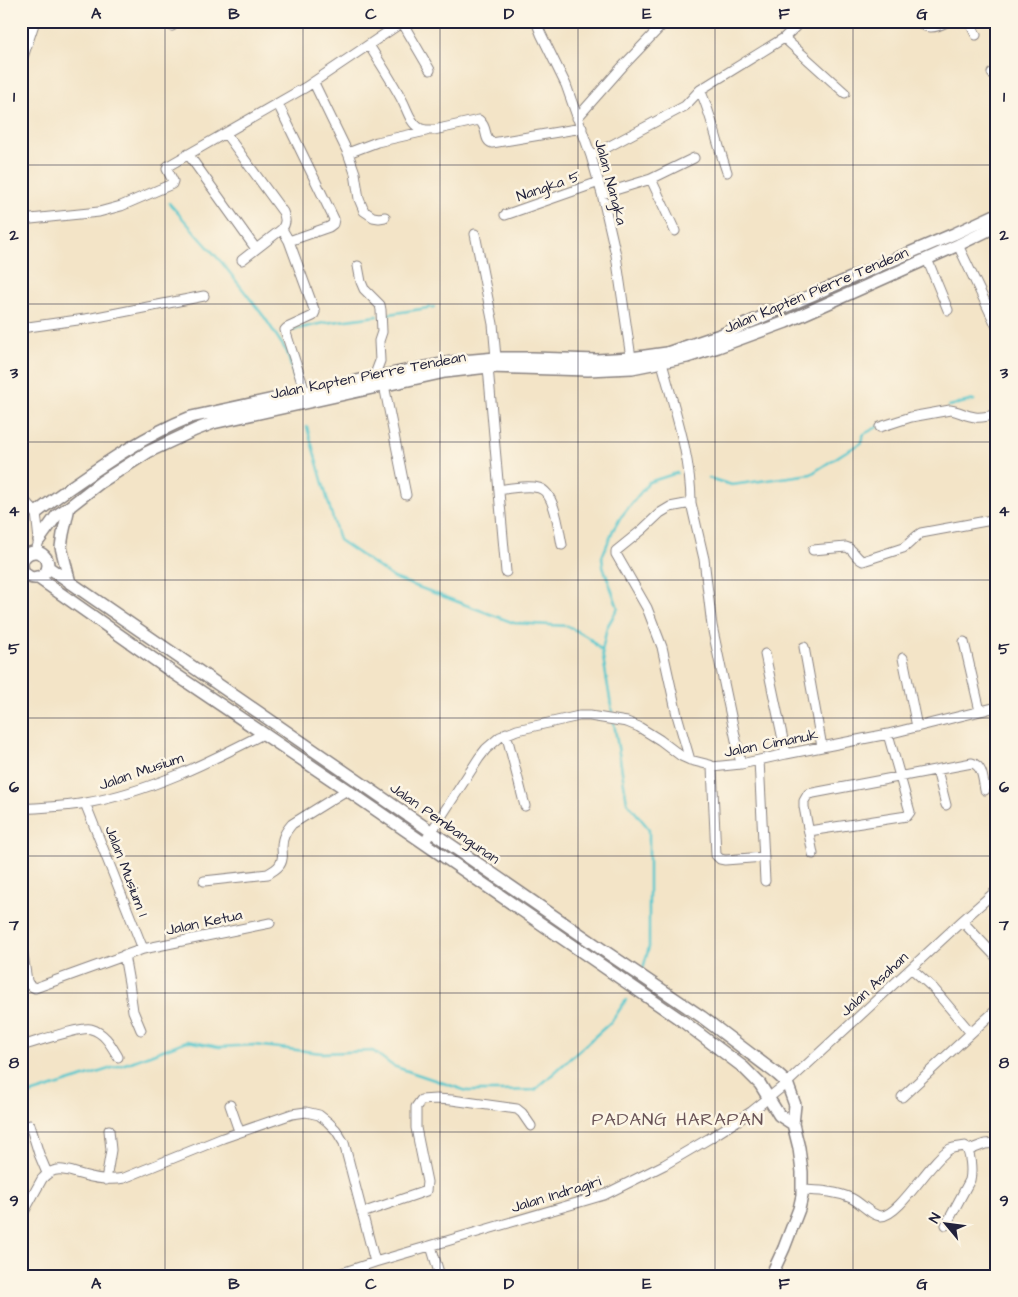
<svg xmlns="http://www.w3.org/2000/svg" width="1018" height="1297" font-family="'Architects Daughter',sans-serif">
  <rect width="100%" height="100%" fill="#fcf5e5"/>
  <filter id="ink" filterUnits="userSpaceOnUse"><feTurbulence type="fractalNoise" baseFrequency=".02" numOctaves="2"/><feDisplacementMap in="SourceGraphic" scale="10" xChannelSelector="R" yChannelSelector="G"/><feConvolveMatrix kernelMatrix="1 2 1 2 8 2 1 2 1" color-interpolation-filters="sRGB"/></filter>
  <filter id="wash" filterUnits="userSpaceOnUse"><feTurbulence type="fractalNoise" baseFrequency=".0096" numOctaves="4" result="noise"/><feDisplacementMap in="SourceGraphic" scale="20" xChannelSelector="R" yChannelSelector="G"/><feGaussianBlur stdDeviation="1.12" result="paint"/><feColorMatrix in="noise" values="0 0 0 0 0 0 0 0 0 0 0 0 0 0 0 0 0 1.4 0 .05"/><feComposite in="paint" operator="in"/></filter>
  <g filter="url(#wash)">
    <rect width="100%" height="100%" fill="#f3e4c7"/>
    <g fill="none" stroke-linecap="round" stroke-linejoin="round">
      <path stroke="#59c7cd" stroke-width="2.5" d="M169 203 223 264 265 318 287 352 298 392
        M389 314 434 307
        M292 330 324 323 377 316
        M949 406 974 400
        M307 427 339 540 394 578 514 623 568 626 589 638 602 651 613 717
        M709 478 732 485 811 474 845 452 860 444 864 434 879 426
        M602 651 607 627 618 608 603 566 602 557 613 530 621 517 649 482 677 473
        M614 723 627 802 649 829V947L642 972
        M21 1097 131 1062 187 1041 219 1047 254 1045 322 1053 373 1051 393 1066 467 1091H500L535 1090 612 1021 626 1000"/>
    </g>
  </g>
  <g filter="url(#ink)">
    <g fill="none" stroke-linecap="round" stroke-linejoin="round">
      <g stroke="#8a8381" stroke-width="11">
        <path id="minor" d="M163 21 172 26
          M536 21 541 34 566 85 591 156 602 194 616 255 631 358
          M919 21C927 31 938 27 948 21
          M969 21 976 35
          M402 22 430 70
          M784 38 845 93
          M369 45C380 63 392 81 402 100 407 109 410 122 418 127 423 131 428 130 434 130L479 120C489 128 483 140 492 143L582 128
          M21 63 35 21
          M992 73 997 80
          M314 83 348 153 355 173 359 199 364 211 373 217 379 218 385 217
          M700 90C712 116 717 144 727 172
          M278 104 334 219 333 224 329 227 289 241
          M577 118 623 66 666 21
          M226 134 283 212C286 219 286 223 282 229L242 260
          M348 153 377 142 426 131
          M188 154 256 249
          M591 156 685 106 700 90 784 38 801 21
          M651 179 675 231
          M602 194 651 179 694 158
          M505 215 599 182
          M21 220 99 212 121 206 172 184 173 181 167 169 168 166 306 87 404 21
          M282 229 289 241 315 312 313 316 287 328 285 330 305 392
          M475 234 493 324 496 358
          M958 245 997 327
          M927 259 948 310
          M358 266 361 282 364 289 380 305 381 310 382 332 379 341 380 361 374 377
          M21 328 92 318 204 296
          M662 363C674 408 691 456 691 503L704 559 712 626 741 764
          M488 367 506 572
          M383 380 406 495
          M880 427 911 417 950 410C959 411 966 416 975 417 982 418 990 416 997 414
          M21 487 23 499 36 513 39 540 36 552
          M499 490C510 488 528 485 539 488 555 492 559 531 562 545
          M813 550 846 547C854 549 855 558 863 561L903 548C910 544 914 537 921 533L997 519
          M964 642 980 711
          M804 647 822 747
          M765 654 786 754
          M903 658 917 727
          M506 733 525 806
          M690 760 677 715 662 647 647 608 616 554V551L642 530 660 513 670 507 691 503
          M759 760 765 881
          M712 767 716 855 720 859 725 860 764 857
          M937 770 946 805
          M85 803 143 949
          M21 809C43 807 65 807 86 803 149 792 207 763 263 734
          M809 831 907 816 910 812 888 734
          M424 843 479 758 486 749 500 737 517 730 579 716H590L627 722 639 727 660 740 681 756 690 760 710 765 712 767 741 764 786 754 888 734 997 707
          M813 854 804 807V801L808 794 972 763C983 766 983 780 985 790
          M204 881 268 874C274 870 281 867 282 859 283 856 282 851 282 847 282 837 286 831 292 824L347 790
          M962 921 997 958
          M21 941 27 981 29 985 35 988 143 949 270 923
          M124 955 129 983 133 1011 141 1030
          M912 969 933 988 971 1033
          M21 1046C33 1043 82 1026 91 1029 105 1033 111 1045 118 1057
          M902 1097 997 1009
          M230 1105 239 1131
          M30 1125 39 1154 47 1173
          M969 1150 985 1144 997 1143
          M106 1180 111 1150 109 1130
          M802 1190C819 1191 835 1191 851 1198 860 1202 872 1216 881 1216 900 1216 931 1159 950 1149 955 1147 961 1147 965 1146 971 1153 972 1171 970 1180L946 1225
          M362 1213 426 1191 427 1182 416 1128V1107L421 1100 436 1099 452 1100 517 1109 522 1113 531 1126
          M21 1217 42 1179C55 1164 68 1171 83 1175 97 1179 110 1181 124 1178L223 1138 292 1114 306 1112 319 1115 328 1122 336 1130 344 1143 375 1262
          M431 1246 440 1276
          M333 1276 375 1262 604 1195 664 1165 710 1138 751 1112 787 1083 962 921 997 890"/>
      </g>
      <g stroke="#8a8381" stroke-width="14">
        <path id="major" d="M69 507 63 534 61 547 70 583
          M36 513C45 506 54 499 64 492 104 464 145 435 191 417L370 378 451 362 496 358H532L597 360 631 358 667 353 723 334 867 271 954 234 997 214
          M21 525 23 499
          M39 540 57 515 69 507 101 482 148 452 195 430 213 423 445 372 488 367 588 370 632 368 687 357 718 347 786 322 958 245 997 226
          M22 565a13 13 0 1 1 26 0a13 13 0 1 1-26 0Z
          M48 567 600 948 702 1017 777 1074 787 1083 795 1105 793 1124 799 1148 802 1172V1196L799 1209 784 1248 771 1276
          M37 577 172 672 347 790 681 1020 743 1067 760 1084 779 1115 793 1124"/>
      </g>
      <use href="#minor" stroke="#fff" stroke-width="9"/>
      <use href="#major" stroke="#fff" stroke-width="11"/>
    </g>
  </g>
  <path fill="none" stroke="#22223b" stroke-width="1" stroke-opacity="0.55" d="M165 21V1276M303 21V1276M440 21V1276M578 21V1276M715 21V1276M853 21V1276M21 165H997M21 304H997M21 442H997M21 580H997M21 718H997M21 856H997M21 993H997M21 1132H997"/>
  <g text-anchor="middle" stroke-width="5" stroke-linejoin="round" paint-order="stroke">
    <g font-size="15" fill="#22223b" stroke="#fcf5e5">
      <text transform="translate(611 182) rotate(75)" y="5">Jalan Nangka</text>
      <text transform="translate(548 186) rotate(-19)" y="5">Nangka 5</text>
      <text transform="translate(816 290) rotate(-23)" y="5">Jalan Kapten Pierre Tendean</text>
      <text transform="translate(368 375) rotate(-11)" y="5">Jalan Kapten Pierre Tendean</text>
      <text transform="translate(771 743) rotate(-11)" y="5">Jalan Cimanuk</text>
      <text transform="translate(141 771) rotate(-19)" y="5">Jalan Musium</text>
      <text transform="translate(445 823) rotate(35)" y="5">Jalan Pembangunan</text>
      <text transform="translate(127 871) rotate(69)" y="5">Jalan Musium 1</text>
      <text transform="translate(204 922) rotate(-12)" y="5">Jalan Ketua</text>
      <text transform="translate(874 984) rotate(-43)" y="5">Jalan Asahan</text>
      <text transform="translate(556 1194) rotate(-17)" y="5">Jalan Indragiri</text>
    </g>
    <g font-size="18" letter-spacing="1" fill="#6a5457" stroke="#fcf5e5">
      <text x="678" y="1125">PADANG HARAPAN</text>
    </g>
  </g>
  <rect width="1018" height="1297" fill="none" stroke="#fcf5e5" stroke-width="55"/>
  <g transform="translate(946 1224) rotate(299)" stroke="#fcf5e5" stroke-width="4" paint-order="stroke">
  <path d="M0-4L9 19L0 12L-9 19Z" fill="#22223b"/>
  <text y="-8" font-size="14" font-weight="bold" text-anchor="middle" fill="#22223b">N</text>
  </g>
  <rect x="28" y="28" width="962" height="1242" fill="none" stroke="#22223b" stroke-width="2"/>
  <g font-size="16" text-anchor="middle" font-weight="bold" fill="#22223b">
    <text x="96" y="19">A</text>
    <text x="234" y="19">B</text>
    <text x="371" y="19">C</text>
    <text x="509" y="19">D</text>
    <text x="647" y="19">E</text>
    <text x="784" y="19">F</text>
    <text x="922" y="19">G</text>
    <text x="14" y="102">1</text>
    <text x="1004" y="102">1</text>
    <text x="14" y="240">2</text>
    <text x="1004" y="240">2</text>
    <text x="14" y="378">3</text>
    <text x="1004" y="378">3</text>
    <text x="14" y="516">4</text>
    <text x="1004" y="516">4</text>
    <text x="14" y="654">5</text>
    <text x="1004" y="654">5</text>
    <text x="14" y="792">6</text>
    <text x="1004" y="792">6</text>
    <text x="14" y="930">7</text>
    <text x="1004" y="930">7</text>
    <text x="14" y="1068">8</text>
    <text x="1004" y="1068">8</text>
    <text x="14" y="1206">9</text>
    <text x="1004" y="1206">9</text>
    <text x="96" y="1289">A</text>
    <text x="234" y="1289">B</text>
    <text x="371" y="1289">C</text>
    <text x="509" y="1289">D</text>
    <text x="647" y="1289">E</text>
    <text x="784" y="1289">F</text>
    <text x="922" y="1289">G</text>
  </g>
</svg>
